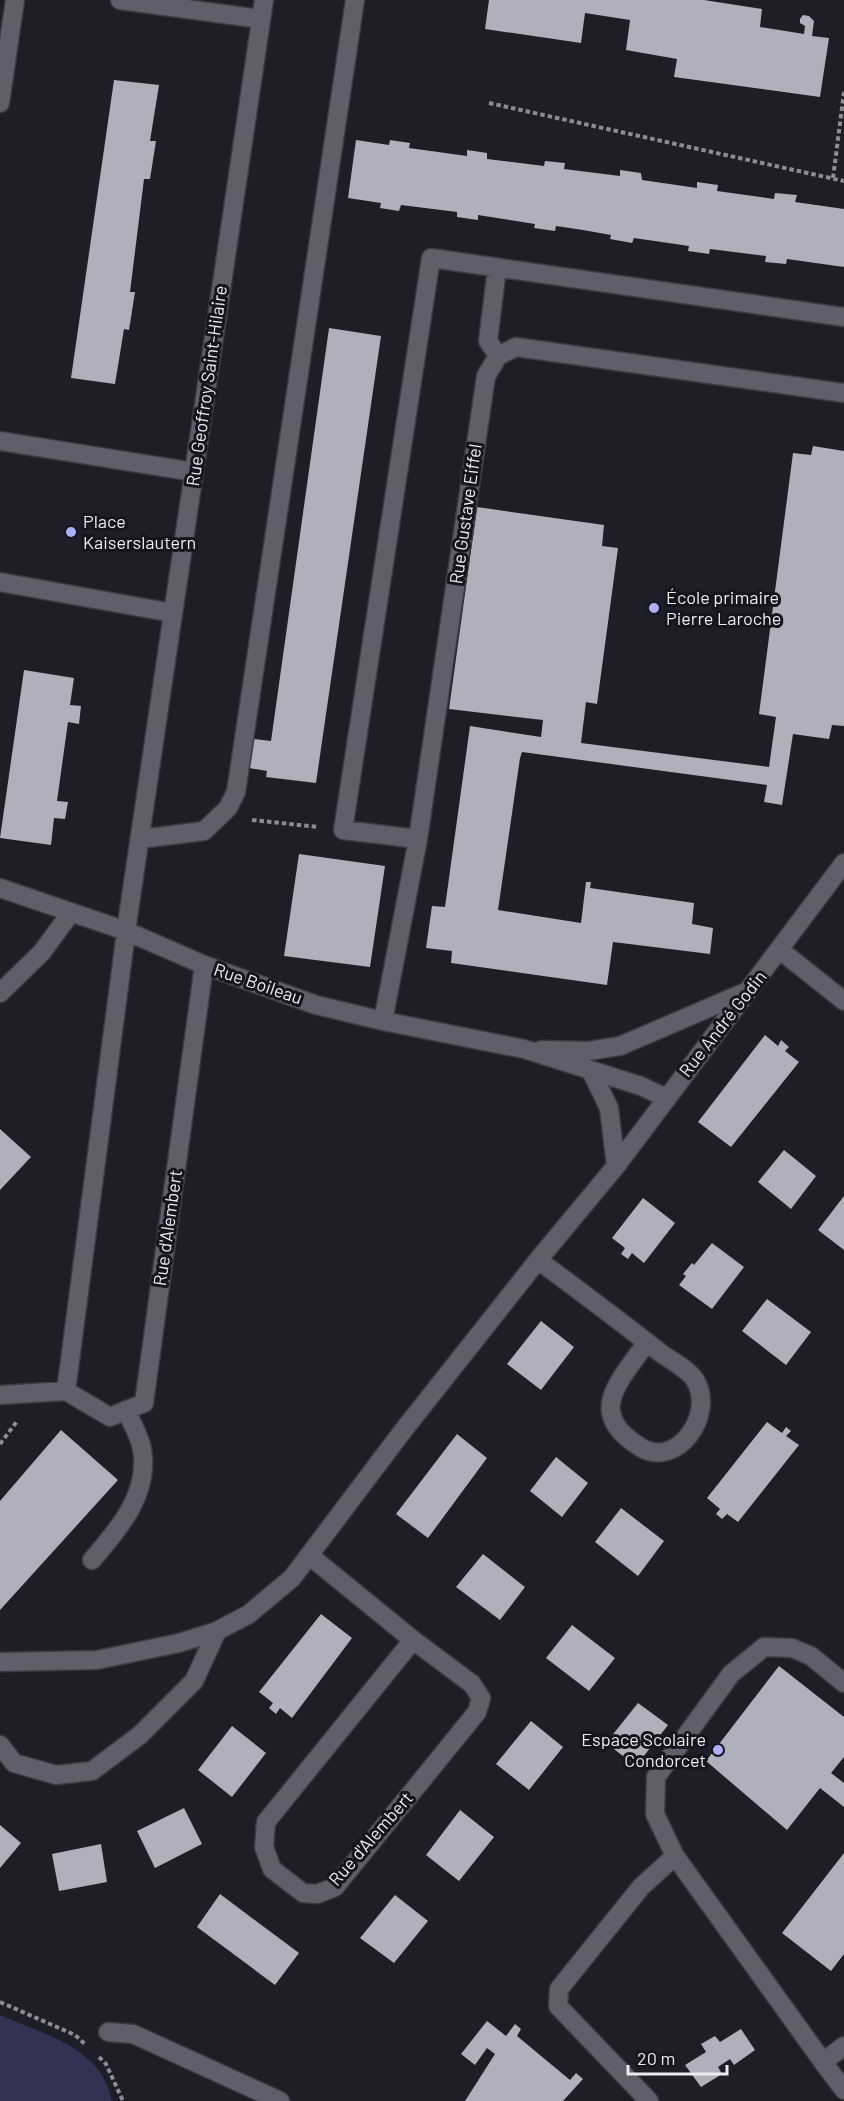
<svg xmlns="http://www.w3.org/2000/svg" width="844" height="2101" font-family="Barlow,sans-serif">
  <rect width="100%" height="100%" fill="#1d1e27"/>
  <path fill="#323253" d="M0 2015C44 2035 101 2046 112 2101H0Z"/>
  <path fill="#afb0bc" d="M489 0H704L762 9 760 27 804 34 805 26 800 23V19L803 15 809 16 814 21 812 36 829 38 820 97 674 77 677 59 626 50 630 20 585 13 581 43 485 29Z
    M114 80 159 85 150 141H156L150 179H144L130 292H135L129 330 124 329 115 384 71 378Z
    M356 140 389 145 390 140 410 143 409 148 467 156V150L487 153V159L544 166 545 161 565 163 564 169 620 176V170L641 173 642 180 697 188V182L718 185 717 191 774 199 775 193 797 195 795 202 844 209V267L787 259 786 264 765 262 766 256 710 249 709 254 688 251 689 246 634 238 632 243 610 239 611 235 583 230 556 226 555 231 534 228 535 224 478 215V220L457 217V212L401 205 399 211 380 208 381 203 348 198Z
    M329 328 381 336 316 783 266 777 267 771 249 768 253 739 271 741Z
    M813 446 844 451V726L832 725 829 739 793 734 782 805 764 802 767 785 522 752 520 758 498 910 581 923 586 882H591L590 888 694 903 692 924 713 928 710 954 613 942 607 985 451 963 452 951 426 948 432 906 445 907 470 726 541 737 543 720 449 709 477 507 604 525 602 546 618 548 597 704 586 702 581 743 769 767 776 717 759 714 793 453 811 455Z
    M24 670 74 678 70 705 81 706 79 724 68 722 57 801 68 802 65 819 54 818 51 845 0 838Z
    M299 854 385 866 370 967 284 956Z
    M765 1035 778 1046 781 1040 789 1047 785 1051 799 1062 731 1147 698 1122Z
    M0 1129 31 1157 0 1190Z
    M784 1150 816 1176 791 1209 758 1182Z
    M844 1196V1250L818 1230Z
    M643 1198 675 1223 644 1263 632 1253 628 1259 621 1254 625 1248 612 1238Z
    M712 1243 744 1267 712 1309 679 1285 686 1276 683 1274 692 1263 694 1265Z
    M767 1299 811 1332 786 1365 742 1331Z
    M541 1321 574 1347 541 1390 507 1364Z
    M767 1422 782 1433 786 1427 791 1431 786 1436 799 1445 738 1522 727 1514 722 1519 716 1514 720 1509 707 1498Z
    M61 1430 118 1480 0 1610V1501Z
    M457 1434 487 1458 428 1538 396 1514Z
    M556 1457 588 1483 562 1517 530 1491Z
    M621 1508 664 1541 638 1576 595 1542Z
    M483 1554 525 1587 500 1620 456 1587Z
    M321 1614 352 1638 292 1718 280 1708 276 1714 269 1708 273 1703 259 1692Z
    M572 1625 615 1658 589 1691 546 1658Z
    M779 1666 844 1717V1757L831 1773 844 1783V1807L820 1788 787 1830 706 1761Z
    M638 1703 668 1725 636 1766 606 1743Z
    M531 1721 563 1747 529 1790 496 1764Z
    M232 1726 266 1753 232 1797 198 1770Z
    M184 1808 202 1844 155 1868 137 1831Z
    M460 1810 494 1837 459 1881 426 1855Z
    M0 1825 21 1843 0 1868Z
    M101 1844 107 1882 59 1891 52 1854Z
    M844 1853V1954L831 1971 782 1933Z
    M220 1894 299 1953 275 1985 197 1927Z
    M395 1895 428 1921 394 1963 360 1938Z
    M487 2021 506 2036 515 2024 521 2029 517 2036 570 2080 576 2073 583 2079 563 2101H465L495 2054 487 2048 475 2065 461 2054Z
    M741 2029 755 2050 734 2065 730 2059 718 2067 722 2074 701 2087 685 2065 706 2052 701 2044 715 2036 720 2042Z"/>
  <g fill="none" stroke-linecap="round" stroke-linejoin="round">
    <g stroke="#3a3a42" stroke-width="21">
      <path id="minor" d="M120 0 261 19
        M0 103 15 0
        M497 268 488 341 498 356
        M0 441 194 472
        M0 582 173 613
        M140 839 204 831 228 808 236 792 355 0
        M418 839 343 830 431 258 844 317
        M0 888 126 931 204 965 316 1005 383 1021 524 1049 641 1086 666 1098
        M780 950 844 1001
        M0 993 42 952 70 914
        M383 1021 418 839 486 376 498 356 516 347 844 393
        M541 1050 588 1051 620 1046 748 991
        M592 1073 609 1108 616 1166
        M538 1260C580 1291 621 1322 662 1354 672 1361 689 1370 695 1380 716 1414 677 1470 640 1447 585 1413 619 1382 647 1342
        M66 1391 128 917 264 0
        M0 1395 66 1391 110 1417 144 1403 204 965
        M310 1556 413 1640 472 1684 481 1698 477 1712 335 1887 317 1894 303 1893 272 1869 264 1847 266 1822 413 1640
        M92 1560C119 1529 150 1493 142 1449 140 1436 131 1422 126 1410
        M0 1662 97 1660 179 1643 217 1631 249 1614 292 1578 402 1432 538 1260 616 1166 844 863
        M0 1745 14 1763 56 1775 92 1771 140 1735 194 1681 217 1631
        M675 1856 823 2062
        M108 2032 133 2034 280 2101
        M844 2046 823 2062 844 2090
        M649 2101 558 2006 559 1989 641 1887 675 1856 655 1814 656 1777 731 1674 764 1647 792 1648 811 1656 844 1683"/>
    </g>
    <path stroke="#8c8c94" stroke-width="4" stroke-dasharray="4.5 3" stroke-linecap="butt" d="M489 103 844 181
      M833 178 844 92
      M252 820 319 827
      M0 1444 18 1420
      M0 2002 75 2035 85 2044
      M99 2057 106 2064 123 2101"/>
    <use href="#minor" stroke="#5e5f6a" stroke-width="18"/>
  </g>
  <g fill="#adaffb" stroke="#14151d" stroke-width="2">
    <circle cx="71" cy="532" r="6"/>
    <circle cx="654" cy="608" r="6"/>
    <circle cx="718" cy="1750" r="6"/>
  </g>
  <g text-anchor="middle" stroke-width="6" stroke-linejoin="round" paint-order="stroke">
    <g font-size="18" fill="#ebebf2" stroke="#14151d">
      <text transform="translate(207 386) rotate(-82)" y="6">Rue Geoffroy Saint-Hilaire</text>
      <text transform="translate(466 514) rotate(-82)" y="6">Rue Gustave Eiffel</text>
      <text transform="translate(258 984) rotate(19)" y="6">Rue Boileau</text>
      <text transform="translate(723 1024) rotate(-52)" y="6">Rue André Godin</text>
      <text transform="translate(168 1228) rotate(-82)" y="6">Rue d'Alembert</text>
      <text transform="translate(371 1839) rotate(-49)" y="6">Rue d'Alembert</text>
    </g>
    <g font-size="18" fill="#ebebf2" stroke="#14151d" text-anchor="start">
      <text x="83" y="528">Place<tspan x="83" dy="21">Kaiserslautern</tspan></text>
      <text x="666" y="604">École primaire<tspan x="666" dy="21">Pierre Laroche</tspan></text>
      <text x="706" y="1746" text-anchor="end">Espace Scolaire<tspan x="706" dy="21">Condorcet</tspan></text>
    </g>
  </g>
  <path d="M628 2065v9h99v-9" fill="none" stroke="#ebebf2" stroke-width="3"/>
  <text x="637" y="2065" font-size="18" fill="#ebebf2" stroke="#14151d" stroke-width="4.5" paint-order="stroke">20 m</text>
</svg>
